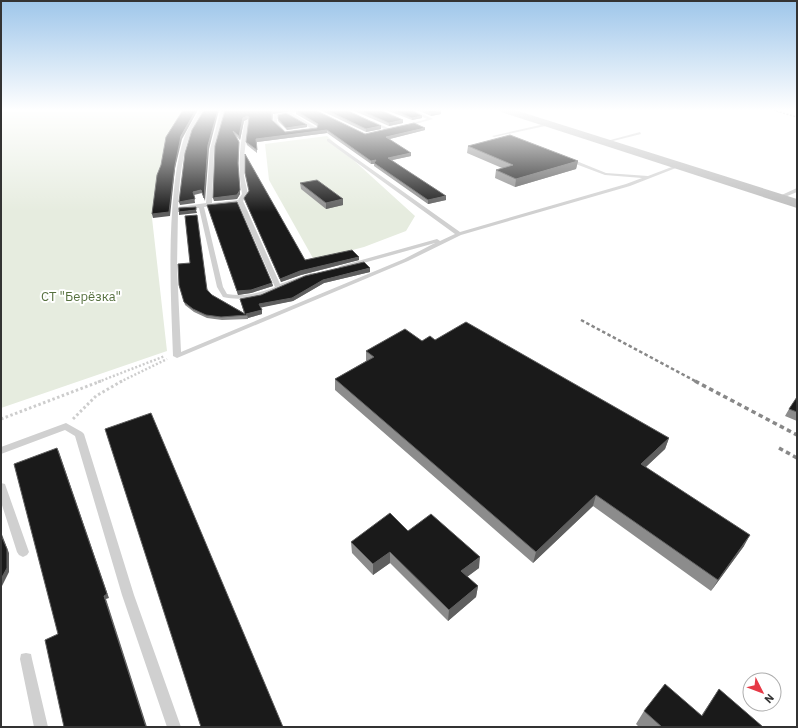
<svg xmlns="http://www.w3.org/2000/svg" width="798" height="728" font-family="'IBM Plex Sans',sans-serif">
  <rect width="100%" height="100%" fill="#fff"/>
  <path fill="#e6ecdf" d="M1 110H185L157 186 152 218 167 351 1 408Z
    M327 136 415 216 406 231 364 247 314 260 269 180 265 144Z"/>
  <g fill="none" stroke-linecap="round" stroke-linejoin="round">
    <path stroke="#cdcdcd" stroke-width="2.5" stroke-dasharray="2 2" stroke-linecap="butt" d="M98 382 165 356
      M120 382 167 359"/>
    <path stroke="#cdcdcd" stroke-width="3" stroke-dasharray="2.5 2.5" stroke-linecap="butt" d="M1 419 101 381
      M73 419 96 396 122 381"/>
    <path fill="#d0d0d0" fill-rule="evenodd" d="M200 110H204C183 138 180 173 178 207L206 203 210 149 221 110H225L214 149 212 203 238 200 242 194C238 169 239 146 245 121L248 120 244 158V176L248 194 243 201 280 284 311 273H315L316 274C311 278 302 280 296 282 272 292 249 303 223 297L217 287 199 208 178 210 177 267 181 352 404 259 435 243 342 269 339 267 340 266 437 239 440 241 455 234 327 141V139H329L460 232 626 184 642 178 605 175 565 160V158H569L606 173 648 176 677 165 681 166 630 186 461 235 408 261 177 358 173 356C171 301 168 244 174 190 176 171 179 151 186 133 190 125 195 117 200 110ZM238 203 275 287C259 293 244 297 227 294L223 287 204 207Z
      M299 110H308L292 113 317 128V130L305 132V130L312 129 287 114 277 116V122L286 132V134H284L273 122 274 114Z
      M409 110H414L433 119 405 127V125L427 119Z
      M371 121H373L392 130 389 131 371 123Z
      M549 123 550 125 494 137 492 136Z
      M640 132 641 134 605 143 603 142Z
      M797 188V192L780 199 775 198Z
      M66 423 82 432 84 434 134 595 181 727H167L122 595 75 436 65 430 1 454V447Z
      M1 483 5 484 6 487 29 552 27 555 23 557 19 555 17 552 1 502Z
      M26 653 31 654 32 659 48 727H34L20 659 21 654Z"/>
    <path fill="#bdbdbd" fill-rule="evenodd" d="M500 110H515L797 199V208L501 112Z"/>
    <path stroke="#888" stroke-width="1.5" stroke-dasharray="2 1.5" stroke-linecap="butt" d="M773 110 797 117"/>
    <path stroke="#888" stroke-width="2.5" stroke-dasharray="3.5 2.5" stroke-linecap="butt" d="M581 320 697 382"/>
    <path stroke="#888" stroke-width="3.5" stroke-dasharray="4.5 3.5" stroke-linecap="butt" d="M695 381 797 435
      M779 448 797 458"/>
  </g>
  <path fill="#8c8c8c" d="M225 110 243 111 246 110H298L273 114 272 121 285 132 317 128V126L296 114V111L365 134 425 130 389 139 411 156 392 160 446 200 428 204 374 166V164H371L327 133 257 142V153L247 145 246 142 249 120 248 119 244 121 240 140 236 136 239 142V145L238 167 240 194 237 199 214 201Z
    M320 110H346L381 126V129L366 132Z
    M352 110H380L403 120V123L389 126Z
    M386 110H411L422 116V118L412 120Z
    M417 110H437L441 111V114L431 116Z
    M278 115 307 127 287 130 278 121Z
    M468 146 578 161 576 169 515 187 495 178 496 170 502 168 467 153Z
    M300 183 343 199V205L326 209 301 189Z
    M244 198 305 260H359L301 275 281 282 245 201Z
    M207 205 272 283 273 286 251 293 238 295Z
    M190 263 208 290 212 295 244 313 240 299 261 295 370 268V272L324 283 293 301 260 307 262 314 248 318V319L222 320 207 318 194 312 185 305 179 285Z
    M435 340 669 438 665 449 646 467 744 546 711 591 593 506 533 563 335 390V379L366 361V351L422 341Z
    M797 397V421L785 416 789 409Z
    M351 542 479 568 467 577 478 586 476 597 448 621 390 563 373 575 352 553Z
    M719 689 763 727H639L636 724 644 711 701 716Z"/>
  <path fill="#5f5f5f" d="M196 110H198L182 139 175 168 170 216 153 218 152 214 181 136Z
    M218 110H219L209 149 205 201 204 198 208 145Z
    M279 110H298L273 114 272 123V111Z
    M441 111V114L431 116V113Z
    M247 116 248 119 244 121 240 140 239 136 243 118Z
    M422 116V118L412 120V118Z
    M403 120V123L389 126V123Z
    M307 125V127L287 130 286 128Z
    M381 126V129L366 132V129Z
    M425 128V130L386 140V137Z
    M327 130V133L257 142V153L256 139Z
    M239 142V145L238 167 240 194 237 199 214 201 213 198 238 163Z
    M411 153V156L388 161V158Z
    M376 160 374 164H371V161Z
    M578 161 576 169 515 187 516 179Z
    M201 190 202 193 194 195 195 203 180 205 179 202 193 192Z
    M446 196V200L428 204V200Z
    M343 199V205L326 209V203Z
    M196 210 197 213 179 215V212Z
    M359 257V260L301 275 281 282 280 279 300 271Z
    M370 268V272L324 283 293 301 259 308V304L323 280Z
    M272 283 273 286 251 293 238 295 237 291Z
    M262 310V314L248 318 247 315 246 314Z
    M669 438 665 449 637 475 641 464Z
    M57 448 59 452 109 598 106 599 147 727H146Z
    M596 495 593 506 533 563 536 552Z
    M1 532 9 553V572L1 588Z
    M750 535 744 546 711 591 718 580Z
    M390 552V563L373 575V564Z
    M480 557 479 568 460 582 461 571Z
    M478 586 476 597 448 621 449 610Z"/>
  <path fill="#1a1a1a" stroke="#5f5f5f" d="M183 110H196L181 136 175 165 169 212 152 214 157 175 161 165 166 137Z
    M204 110H218L208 145 204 198 201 190 193 192 195 199 179 202 185 153 192 130Z
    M225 110H241L243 111 246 110H279L272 111V120L285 132 317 128 318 124 296 111 301 110H315L365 134 414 123 425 128 386 137 411 153 388 158 446 196 428 200 374 163 376 160 371 161 327 130 256 139 257 150 246 142 249 117 247 116 243 118 239 136 233 131 239 142 238 163 240 190 237 195 213 198 215 146Z
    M326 110H346L381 126 366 129Z
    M359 110H380L403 120 389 123Z
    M393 110H411L422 116 412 118Z
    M423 110H437L441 111 431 113Z
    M286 113 307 125 286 128 278 119V115Z
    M510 135 578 161 516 179 496 170 513 165 468 146Z
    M245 154 305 260 352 250 359 257 300 271 280 279 244 198 249 191 245 173Z
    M317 180 343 199 326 203 300 183Z
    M237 202 272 283 251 290 237 291 207 205Z
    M196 207V210L179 212V208Z
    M197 215 207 290 212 295 245 314 240 299 261 295 305 276 364 262 370 268 323 280 292 298 259 304 262 310 246 314 247 315 221 317 206 315 193 309 184 302 179 285 178 264 190 263 185 216Z
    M466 322 669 438 641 464 750 535 718 580 596 495 536 552 335 379 374 357 366 351 405 329 422 341 430 336 435 340Z
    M797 397V412L789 409Z
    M151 413 283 727H201L105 429Z
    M57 448 107 594 104 596 146 727H64L45 640 58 634 14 464Z
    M390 513 408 531 431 514 480 557 461 571 478 586 449 610 390 552 373 564 351 542Z
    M1 535 7 549V568L1 579Z
    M665 684 702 716 719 689 763 727H662L644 711Z"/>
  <linearGradient id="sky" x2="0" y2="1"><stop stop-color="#9ec6ea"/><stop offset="0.52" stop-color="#fff"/><stop offset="1" stop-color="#fff" stop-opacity="0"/></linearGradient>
  <rect width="798" height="212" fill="url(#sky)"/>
  <g text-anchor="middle" stroke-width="4" stroke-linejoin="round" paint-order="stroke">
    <g font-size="13" fill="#56703f" stroke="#fff">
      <text x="81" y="301">СТ "Берёзка"</text>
    </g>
  </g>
  <rect width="798" height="728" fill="none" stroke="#333333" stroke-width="4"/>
  <g transform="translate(762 692) rotate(132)"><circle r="19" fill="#ffffff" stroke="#adadad"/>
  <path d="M0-3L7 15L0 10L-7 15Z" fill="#e63946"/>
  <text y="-6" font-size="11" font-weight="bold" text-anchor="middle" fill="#333333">N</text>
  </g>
</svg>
